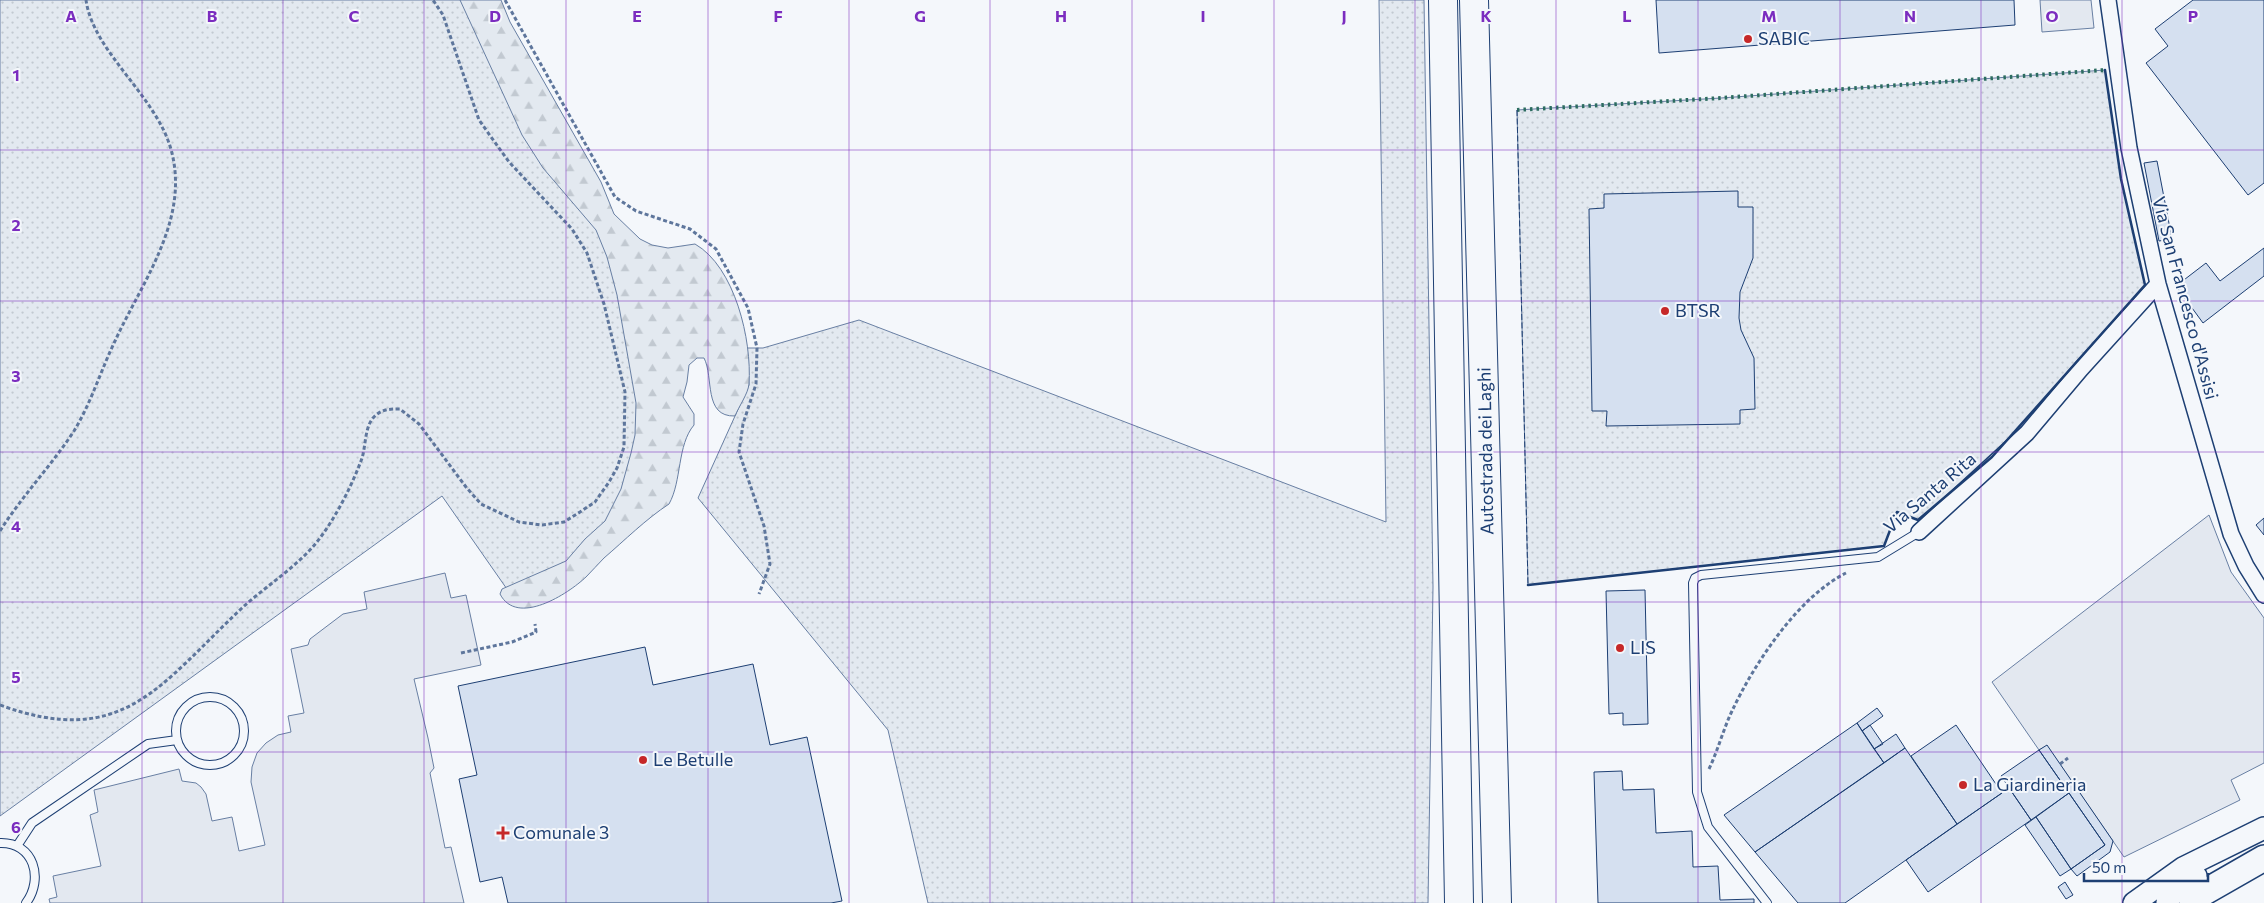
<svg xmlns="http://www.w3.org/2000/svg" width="2264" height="903" font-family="Commissioner,sans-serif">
  <defs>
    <pattern id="green-dots" width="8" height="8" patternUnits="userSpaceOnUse" patternTransform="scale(1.25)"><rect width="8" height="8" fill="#e3e9f0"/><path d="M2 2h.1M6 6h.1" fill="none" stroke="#c2c9d1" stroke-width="1.8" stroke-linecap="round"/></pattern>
    <pattern id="forest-firs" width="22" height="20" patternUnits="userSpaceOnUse" patternTransform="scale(1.25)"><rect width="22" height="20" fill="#e3e9f0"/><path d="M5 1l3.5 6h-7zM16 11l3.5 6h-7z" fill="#c2c9d1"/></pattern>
  </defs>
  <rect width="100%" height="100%" fill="#f4f7fb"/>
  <path fill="url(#green-dots)" stroke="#687fa3" d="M0 0H464L595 218 654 392 616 506 572 568 509 592 442 496 0 816Z
    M1379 0H1424L1433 587 1428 903H928L888 730 698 498 749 385 747 348H763L859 320 1386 522Z
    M2105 70 2121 179 2145 285 1992 457 1918 520 1897 512 1884 546 1528 585 1517 110 1721 98Z"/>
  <path fill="url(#forest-firs)" stroke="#687fa3" d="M460 0H501L510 22 601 182 614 214 640 239 652 245 668 248 695 244C735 267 752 340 749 384 748 394 739 406 735 416 703 417 714 377 704 358H697L689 365 687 382 683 397 694 414V425C677 445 682 481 669 504 646 519 625 540 604 558 598 564 592 571 586 577 568 594 517 627 500 594L502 589 566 561 585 539 605 521 621 489 631 453 635 435 636 403 617 295 607 257 596 230 543 168 522 135Z"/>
  <path fill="#e3e8f0" stroke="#687fa3" d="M2040 0H2091L2094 28 2042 32Z
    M2209 515 2231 572 2264 618V763L2231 780 2240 800 2124 857 2047 746 2039 750 1992 682Z
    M445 573 451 598 466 595 481 665 414 679 428 738 434 768 430 773 445 848 451 847 464 903H50L49 899 57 897 53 876 101 866 90 815 98 812 94 790 179 769 182 781 196 783 201 787 206 794 212 821 232 817 239 851 265 845 251 782 252 767 257 753 266 743 278 735 291 732 288 716 304 713 291 649 308 645 310 639 343 614 367 609 364 592Z"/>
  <path fill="#d5e0f0" stroke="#1d3f73" d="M1656 0H2014L2015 25 1659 53Z
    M2193 0H2264V183L2248 195 2146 63 2168 46 2155 29Z
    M2157 161 2172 239 2159 241 2144 163Z
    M1738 191V207H1753V258L1740 292 1739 318 1741 330 1754 358 1755 409 1740 410V424L1606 426 1607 411H1592L1589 209 1604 208V194Z
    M2264 248V276L2203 323 2176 286 2206 263 2220 281Z
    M2264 518V535L2256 525Z
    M1645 590 1648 724 1623 725V713L1609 714 1606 591Z
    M645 647 653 685 753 664 770 745 807 737 842 901 831 903H508L502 877 480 882 459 779 477 775 458 686Z
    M1877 708 1883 716 1862 731 1857 723Z
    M1857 723 1884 763 1755 852 1724 815Z
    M1870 725 1883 744 1874 749 1862 731Z
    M1956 725 2002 793 1957 824 1911 756Z
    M1896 734 1905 748 1884 763 1874 749Z
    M2047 745 2113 841 2110 852 2077 876 2071 869 2105 845 2039 750Z
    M1905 748 1957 824 1845 903H1798L1755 852Z
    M2039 750 2069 793 2031 820 2001 776Z
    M1622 771 1623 790 1654 789 1656 833 1692 831 1693 867 1718 866 1720 900 1754 899V903H1598L1594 772Z
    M2009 788 2031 820 1928 892 1906 860Z
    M2069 793 2105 845 2071 869 2036 817Z
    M2036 817 2071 869 2060 876 2025 825Z
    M2065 882 2073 895 2066 899 2058 887Z"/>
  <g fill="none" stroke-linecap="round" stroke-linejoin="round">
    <g stroke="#1d3f73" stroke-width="10">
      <path id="service" d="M176 731a34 34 0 1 1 68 0a34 34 0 1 1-68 0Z
        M0 843C34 842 44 879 26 903
        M17 846 32 823 148 744 177 740
        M1767 903 1708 827 1697 792 1693 583 1695 578 1701 575 1878 557 1919 532"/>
    </g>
    <g stroke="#1d3f73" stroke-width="18">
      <path id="minor" d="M2108 0 2129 148 2158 284 2231 534 2246 566 2264 595
        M1919 532 2027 433 2081 369 2158 284"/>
    </g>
    <g stroke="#1d3f73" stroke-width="24">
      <path id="secondary" d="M2134 903 2183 868 2264 828
        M2167 903C2173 891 2184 882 2196 876"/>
    </g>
    <g stroke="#1d3f73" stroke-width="28">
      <path id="trunk" d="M2192 903 2203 893 2264 858"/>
    </g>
    <g stroke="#1d3f73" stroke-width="30">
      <path id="motorway" d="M1443 0 1459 903
        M1474 0 1497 903"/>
    </g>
    <path stroke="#5e769c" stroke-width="3" stroke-dasharray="4 2.5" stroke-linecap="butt" d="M505 0 615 197 636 211 690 229 716 249 748 308 757 348 756 384 743 424 739 452 764 526 770 564 759 594
      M0 531C22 496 51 466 74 431 91 403 101 370 115 341 143 280 192 217 170 146 153 93 93 51 86 0
      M461 653 512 642 536 632 535 624
      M0 705C123 750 160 685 242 608 267 585 300 565 320 538 337 515 351 487 361 461 366 449 364 429 373 418 381 409 389 409 400 409L419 424 466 487 481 504 519 522 542 525 564 522 580 512 595 502 609 482 617 468 624 447 625 392 604 304 587 253 572 229 509 162 479 120 443 15 433 0
      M2060 764 2068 758
      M1709 769C1718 750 1723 730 1732 711 1754 664 1798 597 1846 573"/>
    <use href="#service" stroke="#f4f7fb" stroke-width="8"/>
    <use href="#minor" stroke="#f4f7fb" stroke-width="15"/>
    <use href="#secondary" stroke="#f4f7fb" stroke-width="21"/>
    <use href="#trunk" stroke="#f4f7fb" stroke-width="25"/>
    <use href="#motorway" stroke="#f4f7fb" stroke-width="28"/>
    <path stroke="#2c6c60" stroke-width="4" stroke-dasharray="2.5 4" stroke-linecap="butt" d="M1517 110 1721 98 2105 70"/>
    <path stroke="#1d3f73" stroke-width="1" stroke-dasharray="6 2.5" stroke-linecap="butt" d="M1517 110 1528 585"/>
    <path stroke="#1d3f73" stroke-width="2.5" d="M1528 585 1884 546 1897 512 1918 520 1992 457 2145 285 2121 179 2105 70"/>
  </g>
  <path fill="none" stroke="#7b2cbf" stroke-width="1" stroke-opacity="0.55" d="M142 0V903M283 0V903M424 0V903M566 0V903M708 0V903M849 0V903M990 0V903M1132 0V903M1274 0V903M1415 0V903M1556 0V903M1698 0V903M1840 0V903M1981 0V903M2122 0V903M0 150H2264M0 301H2264M0 452H2264M0 602H2264M0 752H2264"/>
  <g fill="#c62828" stroke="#f4f7fb" stroke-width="2">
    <circle cx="1748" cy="39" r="5"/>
    <circle cx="1665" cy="311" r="5"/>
    <circle cx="1620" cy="648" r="5"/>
    <circle cx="643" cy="760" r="5"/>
    <circle cx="1963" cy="785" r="5"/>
    <path d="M500.5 825.5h5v5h5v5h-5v5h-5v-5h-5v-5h5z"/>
  </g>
  <g text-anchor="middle" stroke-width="4" stroke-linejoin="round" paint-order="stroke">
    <g font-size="18" fill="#1d3f73" stroke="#f4f7fb" text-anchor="start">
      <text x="1758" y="45">SABIC</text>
      <text x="1675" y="317">BTSR</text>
      <text x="1630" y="654">LIS</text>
      <text x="653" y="766">Le Betulle</text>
      <text x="1973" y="791">La Giardineria</text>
      <text x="513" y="839">Comunale 3</text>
    </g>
    <g font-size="18" fill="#1d3f73" stroke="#f4f7fb">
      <text transform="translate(2185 298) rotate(75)" y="6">Via San Francesco d'Assisi</text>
      <text transform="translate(1486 451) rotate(-91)" y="6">Autostrada dei Laghi</text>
      <text transform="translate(1930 493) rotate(-40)" y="6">Via Santa Rita</text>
    </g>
  </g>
  <g font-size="16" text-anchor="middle" font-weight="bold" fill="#7b2cbf" stroke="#f4f7fb" stroke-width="4" stroke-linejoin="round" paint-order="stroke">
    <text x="71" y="22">A</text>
    <text x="212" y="22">B</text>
    <text x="354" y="22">C</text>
    <text x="495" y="22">D</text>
    <text x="637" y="22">E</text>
    <text x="778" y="22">F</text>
    <text x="920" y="22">G</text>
    <text x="1061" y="22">H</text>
    <text x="1203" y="22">I</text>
    <text x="1344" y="22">J</text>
    <text x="1486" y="22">K</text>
    <text x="1627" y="22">L</text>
    <text x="1769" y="22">M</text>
    <text x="1910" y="22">N</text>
    <text x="2052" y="22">O</text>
    <text x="2193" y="22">P</text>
    <text x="16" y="81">1</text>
    <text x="16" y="231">2</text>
    <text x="16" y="382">3</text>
    <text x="16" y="532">4</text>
    <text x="16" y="683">5</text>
    <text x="16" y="833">6</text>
  </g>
  <path d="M2084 873v8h124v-8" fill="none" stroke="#1d3f73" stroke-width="2.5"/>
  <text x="2092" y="873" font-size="15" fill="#1d3f73" stroke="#f4f7fb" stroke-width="4" paint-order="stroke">50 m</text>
</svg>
